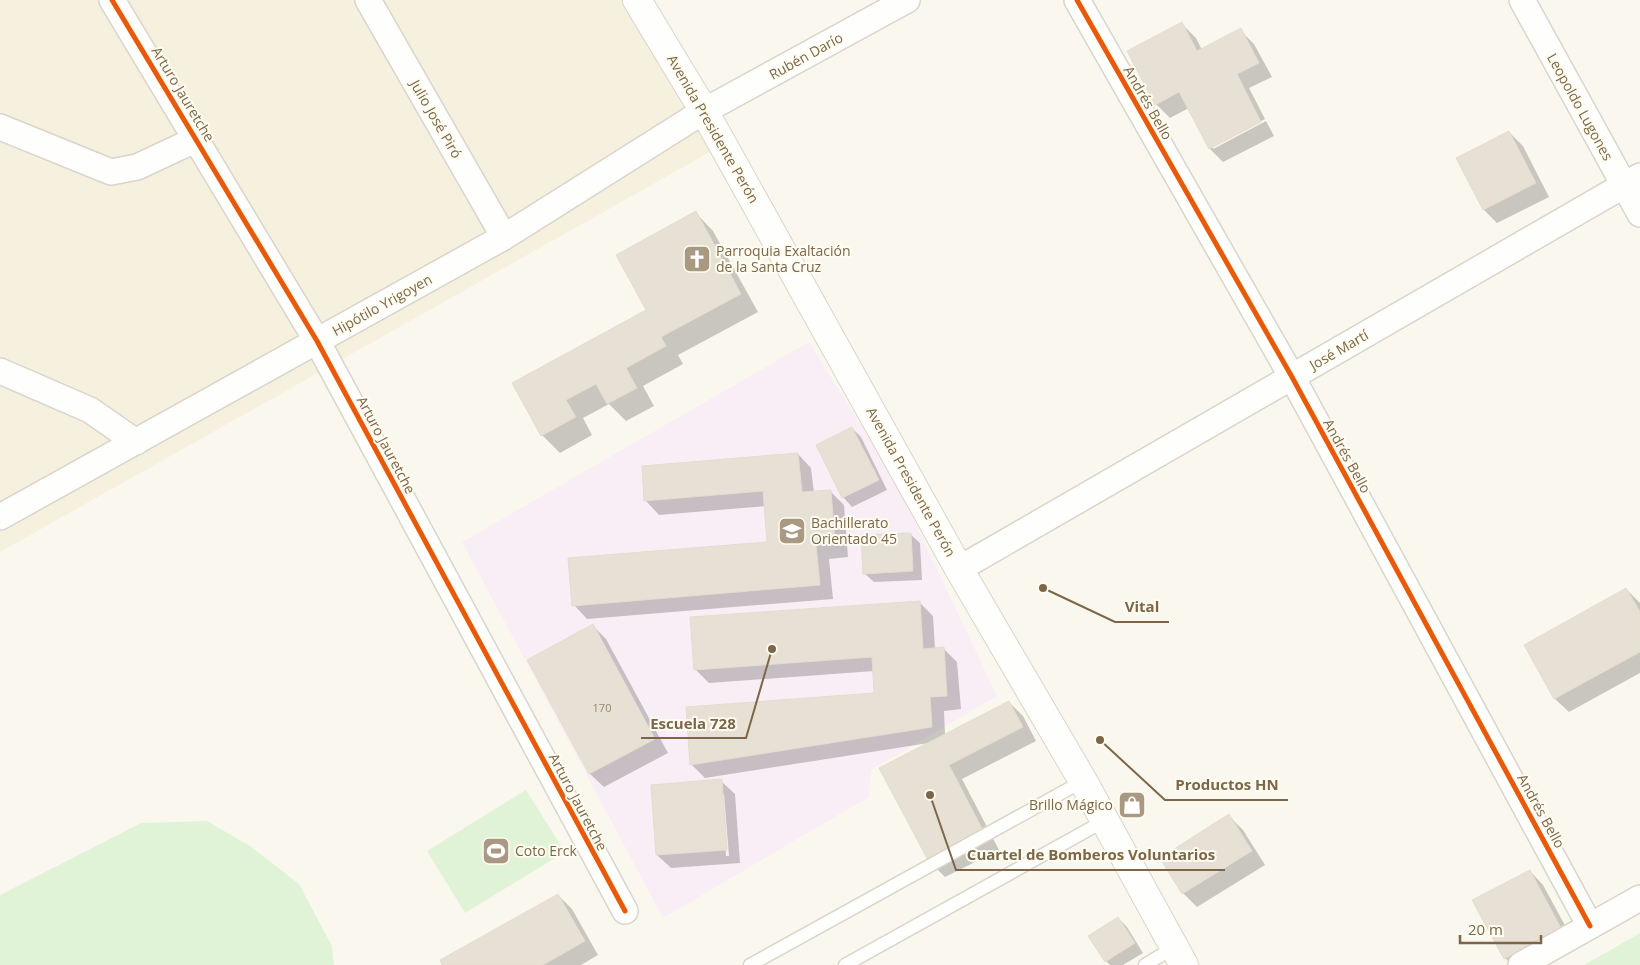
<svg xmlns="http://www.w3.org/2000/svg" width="1640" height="965" font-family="'Open Sans',sans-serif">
  <rect width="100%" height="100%" fill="#faf8ee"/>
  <path fill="#f6f0de" d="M0 0H622L710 152 0 552Z"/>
  <path fill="#f9eef5" d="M809 342 894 478 997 696 871 770 869 797 663 918 462 542Z"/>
  <path fill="#e1f3d7" d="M526 790 565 852 465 913 427 851Z
    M207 821 250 846 299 884 332 946 334 965H0V895L141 823Z
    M1640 933V965H1584Z"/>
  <path fill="#0003" fill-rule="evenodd" d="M1182 24 1196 38 1202 50 1240 30 1254 44 1272 77 1249 88 1265 119 1213 146V149L1266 121 1274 136 1223 162 1210 149 1189 108 1170 118 1156 104 1129 51Z
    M1509 132 1523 146 1549 197 1497 223 1484 210Z
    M696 213 713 231 758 312 678 355 683 364 643 386 654 406 626 421 609 404 583 418 592 435 560 453 542 435 514 383 648 311Z
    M852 428 861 437 887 490 852 507 843 497 817 445Z
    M798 454 811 468 814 493 830 491 844 505 848 557 829 559 833 599 587 619 574 605 769 543 766 506 659 515 646 501Z
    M910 534 920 543 922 580 874 582 864 573Z
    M1626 589 1640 603V673L1569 712 1555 699 1526 645Z
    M919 602 933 616 935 649H944L957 662 961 709 944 711 945 735 1009 702 1023 716 1036 741 962 779 999 850 945 877 931 863 929 743 705 778 691 764 876 694 874 671 709 683 695 669Z
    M593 626 606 639 668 753 604 787 590 774 529 660Z
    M721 781 735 794 740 863 671 868 657 855ZM721 794H724L729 856H726Z
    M1229 816 1243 830 1265 865 1197 907 1183 893 1162 858Z
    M1530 871 1543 885 1574 942 1512 965 1505 958Z
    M558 895 572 909 598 955 581 965H444Z
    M1118 918 1127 927 1143 953 1123 965H1110L1106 961Z"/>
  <path fill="#e7e1d5" stroke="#e4dccf" d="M1182 22 1197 51 1241 28 1259 63 1237 74 1261 122 1209 149 1179 92 1155 105 1127 51Z
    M1509 131 1536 183 1483 210 1456 158Z
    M696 211 741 294 661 337 666 346 626 368 637 388 607 404 596 384 566 400 576 417 541 436 512 383 646 310 616 255Z
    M852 427 879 480 842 498 816 445Z
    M798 453 802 492 831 490 835 543 816 545 820 585 572 606 568 558 767 542 763 491 644 501 642 466Z
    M911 533 913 571 863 574 861 535Z
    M1626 588 1640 612V652L1554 699 1524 645Z
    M920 601 923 649 944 647 947 696 930 697 932 727 690 765 686 707 874 693 872 657 694 670 690 617Z
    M593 624 655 739 589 774 527 660Z
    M1009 701 1023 727 949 765 986 836 930 864 879 768Z
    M722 779 727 850 656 855 651 785Z
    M1229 814 1252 851 1182 894 1160 858Z
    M1530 870 1561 928 1504 959 1472 900Z
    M558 894 585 941 543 965H442L440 960Z
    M1118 917 1135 943 1105 962 1088 936Z"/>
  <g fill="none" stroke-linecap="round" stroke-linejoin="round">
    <g stroke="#d9d5cc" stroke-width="15">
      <path id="lane" d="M750 965 1083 781
        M845 965 1104 821
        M1145 965 1173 948"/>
    </g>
    <g stroke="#d9d5cc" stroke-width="28">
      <path id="street" d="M112 0 317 341 625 911
        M368 0 504 237
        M1077 0 1292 377 1590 926
        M1522 0 1640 214
        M0 127 111 172 137 167 197 139
        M0 371 90 410 136 442
        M0 517 504 237 704 111 907 0
        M959 569 1640 176
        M1521 965 1640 898"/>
    </g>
    <g stroke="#dad5cb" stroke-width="30">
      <path id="secondary" d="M637 0 704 111 959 569 1083 781 1184 965"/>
    </g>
    <use href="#lane" stroke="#fefefc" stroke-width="12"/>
    <use href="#street" stroke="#fefefc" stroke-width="25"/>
    <use href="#secondary" stroke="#fefefc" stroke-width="28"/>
    <g stroke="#fffcf1" stroke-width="8">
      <path id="cycleway" d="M112 0 317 341 625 911
        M1077 0 1292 377 1590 926"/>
    </g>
    <use href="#cycleway" stroke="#e8590c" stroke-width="5"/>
  </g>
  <defs>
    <g id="church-square" transform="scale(1.4375)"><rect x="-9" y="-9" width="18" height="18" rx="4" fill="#a99982" stroke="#fffcf1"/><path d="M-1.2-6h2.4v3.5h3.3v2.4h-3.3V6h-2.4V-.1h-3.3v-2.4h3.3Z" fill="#fff"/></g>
    <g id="school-square" transform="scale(1.4375)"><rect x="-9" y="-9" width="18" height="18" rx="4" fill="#a99982" stroke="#fffcf1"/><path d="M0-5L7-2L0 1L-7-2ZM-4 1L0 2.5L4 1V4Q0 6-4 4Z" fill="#fff"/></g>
    <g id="shop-square" transform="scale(1.4375)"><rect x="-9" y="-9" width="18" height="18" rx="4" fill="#a99982" stroke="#fffcf1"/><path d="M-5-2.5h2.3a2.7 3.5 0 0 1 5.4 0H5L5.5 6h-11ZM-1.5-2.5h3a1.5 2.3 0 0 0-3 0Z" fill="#fff"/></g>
    <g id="stadium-square" transform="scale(1.4375)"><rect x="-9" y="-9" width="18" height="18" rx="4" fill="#a99982" stroke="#fffcf1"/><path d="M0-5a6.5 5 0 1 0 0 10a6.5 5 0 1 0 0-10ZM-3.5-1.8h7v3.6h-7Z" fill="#fff"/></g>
  </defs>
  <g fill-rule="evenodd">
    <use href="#church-square" x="697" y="259"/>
    <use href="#school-square" x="792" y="531"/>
    <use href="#shop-square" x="1132" y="805"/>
    <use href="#stadium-square" x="496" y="851"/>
  </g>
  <g text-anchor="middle" stroke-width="4" stroke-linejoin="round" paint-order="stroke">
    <g font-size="11" fill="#99876e">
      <text x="602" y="712">170</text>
    </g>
    <g font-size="14" fill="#7d6648" stroke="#fffcf1">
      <text transform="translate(806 56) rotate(-29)" y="5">Rubén Darío</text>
      <text transform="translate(183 94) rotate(59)" y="5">Arturo Jauretche</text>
      <text transform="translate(1148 103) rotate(60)" y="5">Andrés Bello</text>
      <text transform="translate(1580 107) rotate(61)" y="5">Leopoldo Lugones</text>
      <text transform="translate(436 119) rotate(60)" y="5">Julio José Piró</text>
      <text transform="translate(713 129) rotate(60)" y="5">Avenida Presidente Perón</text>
      <text transform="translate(382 305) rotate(-29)" y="5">Hipótilo Yrigoyen</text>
      <text transform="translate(1339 350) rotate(-30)" y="5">José Martí</text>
      <text transform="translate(386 445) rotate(62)" y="5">Arturo Jauretche</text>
      <text transform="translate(1347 456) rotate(61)" y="5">Andrés Bello</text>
      <text transform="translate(911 482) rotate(61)" y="5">Avenida Presidente Perón</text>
      <text transform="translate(578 802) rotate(62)" y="5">Arturo Jauretche</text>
      <text transform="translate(1541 811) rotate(61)" y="5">Andrés Bello</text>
    </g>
    <g font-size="14" fill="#7d6648" stroke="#fffcf1" text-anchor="start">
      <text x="716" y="256">Parroquia Exaltación<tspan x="716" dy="16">de la Santa Cruz</tspan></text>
      <text x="811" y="528">Bachillerato<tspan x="811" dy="16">Orientado 45</tspan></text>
      <text x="1113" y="810" text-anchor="end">Brillo Mágico</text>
      <text x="515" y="856">Coto Erck</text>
    </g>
  </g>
  <path fill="none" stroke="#7d6648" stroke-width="2" d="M1043 588L1115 622H1169M772 649L746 738H641M1100 740L1165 800H1288M930 795L956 870H1225"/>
  <g fill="#7d6648" stroke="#fffcf1" stroke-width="2">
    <circle cx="1043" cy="588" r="5"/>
    <circle cx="772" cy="649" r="5"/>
    <circle cx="1100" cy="740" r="5"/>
    <circle cx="930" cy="795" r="5"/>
  </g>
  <g font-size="15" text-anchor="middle" font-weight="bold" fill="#7d6648" stroke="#fffcf1" stroke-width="4" stroke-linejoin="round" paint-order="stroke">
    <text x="1142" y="612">Vital</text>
    <text x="693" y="729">Escuela 728</text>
    <text x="1227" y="790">Productos HN</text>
    <text x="1091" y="860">Cuartel de Bomberos Voluntarios</text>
  </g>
  <path d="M1460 935v8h81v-8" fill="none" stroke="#7d6648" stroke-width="2.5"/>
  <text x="1468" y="935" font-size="15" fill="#7d6648" stroke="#fffcf1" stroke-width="4" paint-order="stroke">20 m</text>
</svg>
